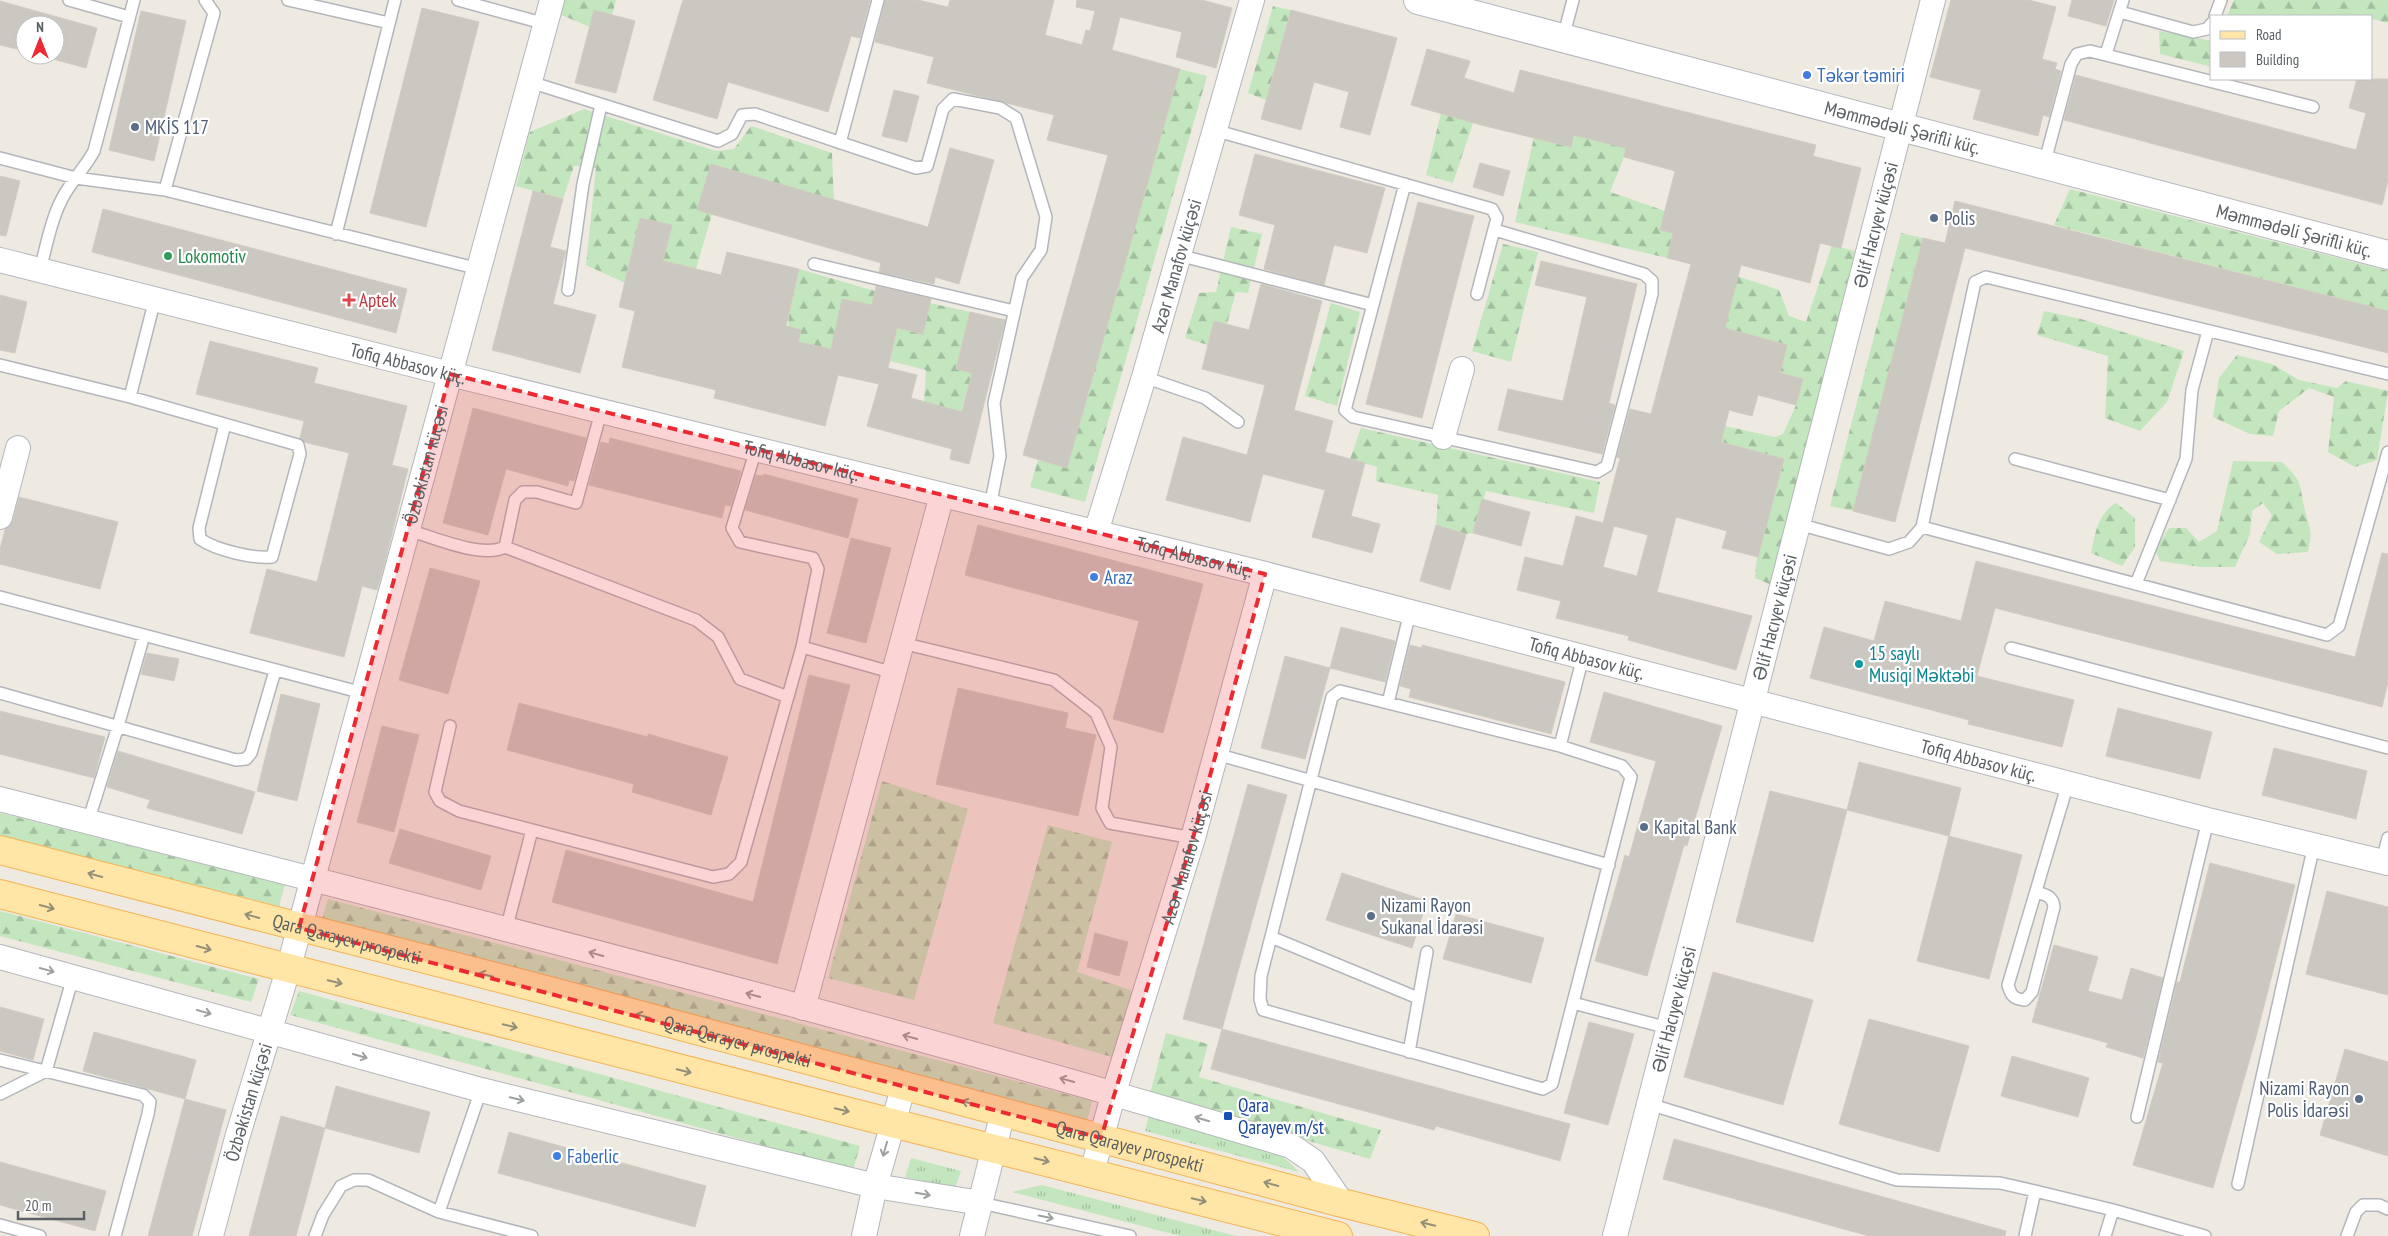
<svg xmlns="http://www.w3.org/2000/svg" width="2388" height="1236" font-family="'PT Sans Narrow',sans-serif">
  <defs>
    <pattern id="grass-tufts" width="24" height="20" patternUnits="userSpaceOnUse" patternTransform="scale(1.25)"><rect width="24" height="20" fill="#c3e6be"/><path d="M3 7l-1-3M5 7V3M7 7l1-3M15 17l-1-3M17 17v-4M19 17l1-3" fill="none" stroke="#a1be9e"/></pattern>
    <pattern id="forest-firs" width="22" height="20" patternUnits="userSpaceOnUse" patternTransform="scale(1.25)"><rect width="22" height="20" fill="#c3e6be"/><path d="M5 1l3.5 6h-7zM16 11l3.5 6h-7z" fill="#a1be9e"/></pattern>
  </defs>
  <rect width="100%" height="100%" fill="#eeeae2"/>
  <path fill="url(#grass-tufts)" d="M1149 1115 1280 1154 1299 1172 1145 1131Z
    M911 1158 961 1171 955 1188 905 1177Z
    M1042 1185 1236 1236H1180L1012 1192Z"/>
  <path fill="url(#forest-firs)" d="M563 0H616L612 15 594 10 590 27 559 14Z
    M2234 0H2388V23L2372 19V16H2227Z
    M1273 6 1291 10 1266 100 1248 93Z
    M2159 31 2212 41V67L2160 54Z
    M1180 69 1207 76 1085 502 1030 487 1038 460 1067 467Z
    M584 109 716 151 734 149 751 126 832 153 834 200 712 214 696 269 663 261 671 225 641 218 625 283 586 265 596 168 574 166 563 199 516 186 530 132Z
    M1441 113 1473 123 1453 183 1426 175Z
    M1630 133 1624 157 1610 192 1665 211 1660 230 1673 233 1667 258 1515 222 1534 137 1571 147 1575 135Z
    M2070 189 2388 271V311L2054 225Z
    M1231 227 1262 234 1248 293 1236 292 1227 324 1214 321 1208 345 1185 338 1199 293 1216 292Z
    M1901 233 1923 238 1853 511 1830 506Z
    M1503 244 1538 252 1511 362 1472 351Z
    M1832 245 1855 251 1774 586 1755 578 1757 557 1784 459 1721 442 1725 426 1775 437 1783 434 1796 405 1803 380 1780 373 1787 345 1725 328 1737 276 1779 290 1789 316 1806 322Z
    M799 269 875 291 872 305 831 349 798 342 788 327 789 314Z
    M930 303 970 312 956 368 972 373 961 413 924 402 926 370 890 361 897 328 923 333Z
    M1331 303 1360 312 1337 406 1305 396Z
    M2044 311 2081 319 2184 351 2167 402 2140 431 2105 418 2108 356 2037 335Z
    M2237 355 2272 364 2299 380 2337 388 2346 381 2388 391 2377 460 2355 467 2328 452 2334 397 2309 388 2279 411 2273 436 2250 434 2213 417 2219 378Z
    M1361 428 1600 482 1594 513 1486 491 1473 533 1466 534 1436 525 1438 495 1376 481 1377 467 1350 459Z
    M2233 461 2282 462C2306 485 2298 485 2306 514 2311 533 2312 531 2308 552L2277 554 2259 542 2272 515 2263 503 2252 511 2250 534 2235 567H2201L2160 561 2155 550 2169 528H2186L2199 542 2217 531Z
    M2116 503 2135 518V547L2122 566 2091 553C2095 534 2098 513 2116 503Z
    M882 781 968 809 914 1000 828 978Z
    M0 813 285 885 279 906 0 837Z
    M1048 825 1112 842 1077 972 1133 991 1112 1057 993 1023Z
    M328 899 1092 1101 1085 1129 320 926Z
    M0 911 259 979 251 1002 0 936Z
    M299 991 860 1146 853 1170 290 1015Z
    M1166 1033 1208 1044 1199 1077 1381 1130 1370 1159 1150 1094Z"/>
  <path fill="#cbc7c1" stroke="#d3cbc0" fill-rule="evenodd" d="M683 0H870L860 38 851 36 828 112 728 82 717 119 653 100Z
    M885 0H918L948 7 950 0H1054L1045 35 1082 45 1086 30 1090 31 1095 11 1076 7 1077 0H1202L1232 8 1216 68 1176 57 1182 32 1120 17 1112 50 1180 69 1067 468 1023 455 1108 155 1047 140 1054 115 927 83 934 57 875 42Z
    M1951 0H2029L2056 7 2042 59 2057 63 2055 69 2061 71 2049 117 2043 115 2038 136 1973 119 1981 90 1930 77Z
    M2072 0H2114L2106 26 2068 16Z
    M0 1 97 28 86 68 38 55H55V25H25V51L0 45Z
    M422 8 479 22 426 227 370 213Z
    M594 10 635 21 616 93 575 83Z
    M1291 10 1397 38 1370 135 1340 127 1349 92 1314 82 1301 130 1261 119Z
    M141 11 186 21 154 161 109 150Z
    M1427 49 1470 61 1464 78 1514 93 1520 70 1816 145 1813 156 1861 168 1841 248 1820 243 1810 283 1741 265 1725 328 1787 345 1780 373 1803 379 1796 405 1758 395 1752 416 1729 410 1721 442 1784 459 1758 557 1722 548 1727 531 1676 517 1657 592 1752 616 1736 670 1628 640 1629 636 1556 618 1561 601 1517 590 1525 557 1563 566 1576 516 1603 523 1620 458 1617 457 1630 409 1651 414 1691 264 1667 258 1673 233 1660 230 1675 171 1624 157 1626 148 1574 135 1571 147 1481 125 1411 105ZM1614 526 1648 535 1637 576 1603 567Z
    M2076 75 2356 150 2366 113 2349 108 2357 79H2388V181L2382 205 2064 120Z
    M894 90 919 96 907 142 882 136Z
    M950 148 994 160 959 284 935 277 934 284 879 272 881 263 697 210 711 164 928 227Z
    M1255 154 1385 188 1367 253 1334 245 1324 285 1264 269 1275 225 1239 215Z
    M1480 163 1510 171 1503 196 1473 187Z
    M0 176 20 181 6 236 0 235Z
    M533 191 563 199 550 247 566 251 553 304 596 315 580 373 492 350Z
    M1955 201 2388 311V353L1965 248 1895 522 1853 511 1923 238 1945 243Z
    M1418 202 1474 216 1422 418 1366 404Z
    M103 209 407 289 396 333 92 252Z
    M640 218 672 225 663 261 721 275 727 252 799 269 786 326 801 330 798 342 831 349 842 299 872 305 876 286 931 299 923 334 897 328 888 368 917 375 911 398 962 412 972 373 956 369 970 312 1005 320 969 464 950 459 952 449 867 426 879 384 838 375 825 426 714 398 716 390 622 367 635 311 619 307Z
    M1541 261 1637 284 1609 403 1615 405 1602 454 1498 430 1508 389 1563 401 1587 297 1535 285Z
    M1261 284 1322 301 1294 410 1333 421 1325 452 1365 463 1351 516 1380 524 1372 553 1312 537 1325 490 1263 474 1250 522 1166 500 1183 437 1247 455 1265 385 1202 369 1214 321 1249 330Z
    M0 295 27 302 15 353 0 350Z
    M210 341 318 368 314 383 407 406 392 465 408 469 384 566 377 590 362 586 344 657 250 633 267 569 317 582 349 453 304 442 300 438 304 421 196 394Z
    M473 408 586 438 574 481 569 480 568 486 506 469 488 535 443 523Z
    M610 438 741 471 731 506 725 505 722 518 589 485 601 442 609 444Z
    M764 474 858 499 848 538 745 510 756 475 763 476Z
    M19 497 118 522 100 589 0 564V549L5 530 13 521Z
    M1482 499 1530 512 1521 546 1473 533Z
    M978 525 1203 584 1163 733 1113 719 1139 621 965 575Z
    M1436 525 1466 534 1450 590 1420 581Z
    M851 538 891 548 866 643 827 633Z
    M2382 553 2388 554V682L2382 707 1995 608 1977 676 2074 700 2062 747 1968 724 1969 720 1810 678 1824 627 1874 641 1885 601 1961 621 1976 561 2355 657Z
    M430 568 480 581 448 694 399 680Z
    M1341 627 1395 641 1385 682 1330 668Z
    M1410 645 1422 648V645L1565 682 1551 734 1409 697 1411 689 1400 686Z
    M147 653 179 659 174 681 141 674Z
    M1285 656 1330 668 1305 759 1261 748Z
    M809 675 850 685 777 964 552 902 566 850 753 902Z
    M958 688 1068 713 1065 728 1096 735 1078 816 936 784Z
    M1604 692 1722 726 1687 846 1684 845 1647 976 1595 961 1625 855 1629 857 1656 761 1590 742Z
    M281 694 320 704 297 801 257 791Z
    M519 703 648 737V734L728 757 711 815 632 792 634 784 507 750Z
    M2118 708 2212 732 2200 779 2106 756Z
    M0 711 105 737 94 778 0 754Z
    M382 726 419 735 394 832 357 822Z
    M2274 748 2367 771 2356 819 2262 795Z
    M118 751 255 792 242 834 147 808 150 800 107 787Z
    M1859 762 1961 788 1949 836 1847 810Z
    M1248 784 1287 795 1222 1029 1183 1019Z
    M1770 791 1847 810 1813 942 1736 922Z
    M400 829 491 856 481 890 389 863Z
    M1949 836 2022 855 1989 979 1917 961Z
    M2210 863 2295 885 2256 1037 2213 1188 2133 1165 2163 1063 2158 1062 2177 982H2180Z
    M1342 873 1427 901 1412 948 1326 920Z
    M2327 891 2388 907V995L2306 974Z
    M1456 914 1544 938 1531 983 1443 959Z
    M1095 933 1128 942 1119 976 1087 967Z
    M2054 945 2098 957 2088 991 2122 1000 2131 968 2163 978 2143 1058 2106 1047 2108 1043 2032 1022Z
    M1713 972 1813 1000 1783 1105 1684 1077Z
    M0 1007 44 1019 33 1060 0 1051Z
    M1869 1019 1969 1046 1939 1152 1839 1124Z
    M1589 1022 1634 1034 1608 1125 1564 1113Z
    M1222 1029 1570 1124 1560 1161 1436 1126 1434 1130 1211 1069Z
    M94 1032 196 1060 185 1099 83 1071Z
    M2345 1049 2388 1062V1156L2320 1135Z
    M2012 1056 2089 1078 2078 1117 2001 1096Z
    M336 1086 430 1112 419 1153 325 1128Z
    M185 1099 226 1110 192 1236H148Z
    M281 1116 325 1128 296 1236H249Z
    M509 1132 706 1186 695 1227 498 1173Z
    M1674 1139 2006 1231 2005 1236H1869L1663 1179Z
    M0 1162 106 1191 95 1231 0 1205Z"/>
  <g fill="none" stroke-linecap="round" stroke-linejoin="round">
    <g stroke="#b3b6ba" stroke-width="14">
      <path id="lane" d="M69 0 129 17
        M288 0 389 23
        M458 0 546 24
        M2120 12 2193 32 2207 29 2212 23
        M2215 16 2221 0
        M1563 38 1573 0
        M2106 54 2123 0
        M530 82 718 141 732 134 742 115 755 114 916 168 927 166 943 109 953 99 1000 108 1016 118 1046 217 1041 250 1022 278 994 403 1000 456 990 507
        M1214 130 1492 209 1497 218 1477 294
        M840 143 878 0
        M0 158 76 178 165 190 479 269
        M2044 165 2071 64 2077 54 2090 51 2313 107
        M1405 184 1345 410 1353 417 1597 472 1607 466 1652 294V281L1644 274 1495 230
        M165 190 214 13 205 0
        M336 234 395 0
        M1178 255 1373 305
        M814 264 1014 311
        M40 270C46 248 50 223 60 203 68 184 84 170 94 151L134 0
        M568 290 583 184 601 105
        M0 365 130 397 298 445 300 454 272 557C253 559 216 550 200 539L199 528 225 424
        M1144 377 1205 398 1238 422
        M130 397 155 299
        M2015 459 2170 500
        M1798 524 1889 549 1909 542 1922 527 1975 282 1986 277 2388 374
        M1922 527 2327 635 2339 626 2388 452
        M408 530C433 537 482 559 505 547L515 500 523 492H537L576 503 601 412
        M505 547 696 620 718 637 740 679 788 697
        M2136 584 2186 459 2192 390 2208 331
        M0 597 363 693
        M902 643 1054 680 1096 713 1111 747 1102 808 1110 823 1193 838
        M802 647 894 673
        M2011 648 2388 748
        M1340 691 1560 746 1622 766 1631 777 1552 1084 1543 1089 1263 1010 1260 999 1261 976 1332 697Z
        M0 693 236 760 246 759 251 753 275 671
        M1388 703 1410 612
        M450 726 435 792 440 801 459 811 713 877 729 874 741 862 802 647 818 569 813 558 740 542 732 528 756 449
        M1560 746 1583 657
        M1216 754 1609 865
        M88 822 118 726 144 635
        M2382 861 2388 838
        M2036 892C2046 895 2053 896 2054 907L2032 992 2025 1000C2014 999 2011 996 2008 985L2068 783
        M506 930 532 830
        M1271 937 1418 998
        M1573 1003 1668 1028
        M1409 1052 1427 952
        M0 1060 143 1095 150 1102 148 1114 115 1236
        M0 1094 46 1071 73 977
        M1649 1104 1897 1180 2000 1183 2035 1191 2025 1236
        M2137 1117 2208 820
        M2238 1184 2314 845
        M2035 1191 2113 1210
        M981 1203 1130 1236
        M439 1212 481 1090
        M0 1225 40 1236
        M315 1236 323 1215 341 1186 354 1180H368L439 1212 532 1236
        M2105 1236 2113 1210 2205 1236
        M2347 1236 2356 1212 2363 1205H2379L2388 1209"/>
    </g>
    <g stroke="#b3b6ba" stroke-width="26">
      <g id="street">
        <path id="s1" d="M0 260 450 374 1265 574 2208 820 2388 863"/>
        <path d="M1443 437 1462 369"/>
        <path d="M0 517 18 448"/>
        <path id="s2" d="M1096 532 1144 377 1252 0"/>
        <path d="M0 799C431 910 864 1017 1291 1146L1313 1161 1342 1203"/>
        <path d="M0 957 481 1090 875 1186 981 1203"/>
        <path d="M803 1008 942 495"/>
        <path id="s3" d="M1092 1172 1114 1092 1193 838 1265 574"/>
        <path id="s4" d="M211 1236 237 1138 288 970 552 0"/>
        <path d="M864 1236 875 1186 904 1085"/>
        <path d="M972 1236 1003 1112"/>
        <path id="s5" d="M1615 1236 1933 0"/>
      </g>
    </g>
    <g stroke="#b4b8bd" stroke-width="30">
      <g id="secondary">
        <path id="s6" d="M1418 0 2388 255"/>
      </g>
    </g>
    <g stroke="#f5b354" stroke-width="30">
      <g id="primary">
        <path id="s7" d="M0 850 546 990 1342 1203 1475 1236"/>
        <path d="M0 894C445 1012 892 1122 1338 1236"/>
      </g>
    </g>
    <use href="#lane" stroke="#fff" stroke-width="11"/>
    <use href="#street" stroke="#fff" stroke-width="24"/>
    <use href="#secondary" stroke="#fff" stroke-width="28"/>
    <use href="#primary" stroke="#ffe5a6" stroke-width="28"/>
  </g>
  <defs><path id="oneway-shaft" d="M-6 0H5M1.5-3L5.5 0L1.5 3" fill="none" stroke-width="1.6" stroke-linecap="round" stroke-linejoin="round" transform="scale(1.25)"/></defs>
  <g stroke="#948f7a">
    <use href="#oneway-shaft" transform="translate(95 875) rotate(-165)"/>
    <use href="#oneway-shaft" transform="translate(47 907) rotate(15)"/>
    <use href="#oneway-shaft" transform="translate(252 916) rotate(-165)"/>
    <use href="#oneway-shaft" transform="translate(204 948) rotate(15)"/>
    <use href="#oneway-shaft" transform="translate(486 975) rotate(-166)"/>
    <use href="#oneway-shaft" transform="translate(335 982) rotate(14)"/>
    <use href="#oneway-shaft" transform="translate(643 1016) rotate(-165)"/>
    <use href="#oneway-shaft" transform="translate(510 1026) rotate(14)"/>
    <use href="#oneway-shaft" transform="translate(684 1071) rotate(14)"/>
    <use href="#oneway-shaft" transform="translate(969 1103) rotate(-165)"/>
    <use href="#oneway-shaft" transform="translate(842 1110) rotate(13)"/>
    <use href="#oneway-shaft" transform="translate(1042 1160) rotate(13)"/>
    <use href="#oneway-shaft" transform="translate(1271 1184) rotate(-165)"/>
    <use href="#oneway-shaft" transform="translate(1199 1200) rotate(14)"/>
    <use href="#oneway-shaft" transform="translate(1428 1224) rotate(-166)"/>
  </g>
  <g stroke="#9ca0a1">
    <use href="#oneway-shaft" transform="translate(596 954) rotate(-165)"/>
    <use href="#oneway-shaft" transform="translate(47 970) rotate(15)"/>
    <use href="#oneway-shaft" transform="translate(753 995) rotate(-165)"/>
    <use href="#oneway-shaft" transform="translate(204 1012) rotate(15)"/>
    <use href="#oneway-shaft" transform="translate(910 1037) rotate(-165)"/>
    <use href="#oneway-shaft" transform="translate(360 1056) rotate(16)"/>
    <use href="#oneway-shaft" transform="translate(1067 1080) rotate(-165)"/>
    <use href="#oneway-shaft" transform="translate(517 1099) rotate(14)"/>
    <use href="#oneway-shaft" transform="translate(1202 1119) rotate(-163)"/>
    <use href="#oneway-shaft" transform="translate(885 1149) rotate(106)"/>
    <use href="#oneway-shaft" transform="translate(923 1194) rotate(9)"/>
    <use href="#oneway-shaft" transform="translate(1046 1217) rotate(12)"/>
  </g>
  <path fill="#ed2932" fill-opacity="0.2" stroke="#ed2932" stroke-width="4" stroke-dasharray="10 6" stroke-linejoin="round" d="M450 374 1265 574 1193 838 1101 1138 299 928Z"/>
  <g fill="#3f7fe0" stroke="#fff" stroke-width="2">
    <circle cx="1807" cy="75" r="5"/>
    <circle cx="1094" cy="577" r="5"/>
    <circle cx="557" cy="1156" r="5"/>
  </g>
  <g fill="#5c6f8a" stroke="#fff" stroke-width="2">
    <circle cx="135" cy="127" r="5"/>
    <circle cx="1934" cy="218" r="5"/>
    <circle cx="1644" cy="827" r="5"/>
    <circle cx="1371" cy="916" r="5"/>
    <circle cx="2359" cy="1099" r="5"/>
  </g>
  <circle fill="#2e9e5b" stroke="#fff" stroke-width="2" cx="168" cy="256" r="5"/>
  <path fill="#e0444e" stroke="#fff" stroke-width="2" d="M346.5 292.5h5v5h5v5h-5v5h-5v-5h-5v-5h5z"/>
  <circle fill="#0f9aa8" stroke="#fff" stroke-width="2" cx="1859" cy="664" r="5"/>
  <rect fill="#1a4fb4" stroke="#fff" stroke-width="2" x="1223" y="1111" width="10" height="10" rx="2.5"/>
  <g text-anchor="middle" stroke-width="4.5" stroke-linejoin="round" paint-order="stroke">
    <g font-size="19" fill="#366cbe" stroke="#fff" text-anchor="start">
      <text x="1817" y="82">Təkər təmiri</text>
      <text x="1104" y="584">Araz</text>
      <text x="567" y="1163">Faberlic</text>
    </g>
    <g font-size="19" fill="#4e5e75" stroke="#fff" text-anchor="start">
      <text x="145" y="134">MKİS 117</text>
      <text x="1944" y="225">Polis</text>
      <text x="1654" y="834">Kapital Bank</text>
      <text x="1381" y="912">Nizami Rayon<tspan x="1381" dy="22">Sukanal İdarəsi</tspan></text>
      <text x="2349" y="1095" text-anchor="end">Nizami Rayon<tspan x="2349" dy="22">Polis İdarəsi</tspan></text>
    </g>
    <g font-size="19" fill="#5a6063" stroke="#fff">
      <text dy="7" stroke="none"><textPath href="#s6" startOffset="501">Məmmədəli Şərifli küç.</textPath></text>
      <text dy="7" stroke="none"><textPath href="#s5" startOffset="1044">Əlif Hacıyev küçəsi</textPath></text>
      <text dy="7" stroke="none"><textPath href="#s6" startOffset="906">Məmmədəli Şərifli küç.</textPath></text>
      <text dy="7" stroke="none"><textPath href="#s2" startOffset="278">Azər Manafov küçəsi</textPath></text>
      <text dy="7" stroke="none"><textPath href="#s1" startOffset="421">Tofiq Abbasov küç.</textPath></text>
      <text dy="7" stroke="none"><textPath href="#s1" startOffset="826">Tofiq Abbasov küç.</textPath></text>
      <text dy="7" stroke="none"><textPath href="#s4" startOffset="801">Özbəkistan küçəsi</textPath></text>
      <text dy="7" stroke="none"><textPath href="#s1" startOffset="1231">Tofiq Abbasov küç.</textPath></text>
      <text dy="7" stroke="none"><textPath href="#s5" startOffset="639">Əlif Hacıyev küçəsi</textPath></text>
      <text dy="7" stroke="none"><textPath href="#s1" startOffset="1636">Tofiq Abbasov küç.</textPath></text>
      <text dy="7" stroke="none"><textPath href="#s1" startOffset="2041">Tofiq Abbasov küç.</textPath></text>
      <text dy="7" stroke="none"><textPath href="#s3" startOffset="329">Azər Manafov küçəsi</textPath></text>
      <text dy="7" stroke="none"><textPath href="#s7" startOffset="358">Qara Qarayev prospekti</textPath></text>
      <text dy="7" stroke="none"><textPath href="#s5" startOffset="234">Əlif Hacıyev küçəsi</textPath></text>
      <text dy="7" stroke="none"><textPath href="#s7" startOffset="762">Qara Qarayev prospekti</textPath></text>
      <text dy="7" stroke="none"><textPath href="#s4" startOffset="139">Özbəkistan küçəsi</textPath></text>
      <text dy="7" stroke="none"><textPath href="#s7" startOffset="1168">Qara Qarayev prospekti</textPath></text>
    </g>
    <g font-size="19" fill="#27864d" stroke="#fff" text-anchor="start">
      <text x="178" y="263">Lokomotiv</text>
    </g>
    <g font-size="19" fill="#be3a42" stroke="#fff" text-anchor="start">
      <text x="359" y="307">Aptek</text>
    </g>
    <g font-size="19" fill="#0d838f" stroke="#fff" text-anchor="start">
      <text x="1869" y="660">15 saylı<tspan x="1869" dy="22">Musiqi Məktəbi</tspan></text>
    </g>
    <g font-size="19" fill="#164399" stroke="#fff" text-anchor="start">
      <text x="1238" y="1112">Qara<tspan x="1238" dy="22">Qarayev m/st</tspan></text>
    </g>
  </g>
  <rect x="2210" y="15" width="162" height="65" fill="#ffffff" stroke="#bdbfc1"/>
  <rect x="2220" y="31" width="25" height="8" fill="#ffe5a6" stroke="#bdbfc1"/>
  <text x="2256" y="40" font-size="15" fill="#5a6063">Road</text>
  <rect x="2220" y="52" width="25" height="15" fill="#cbc7c1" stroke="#bdbfc1"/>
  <text x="2256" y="65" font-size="15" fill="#5a6063">Building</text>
  <g transform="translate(40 40)"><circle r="24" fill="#ffffff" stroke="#bdbfc1"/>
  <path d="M0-4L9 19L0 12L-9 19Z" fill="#ed2932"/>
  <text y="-8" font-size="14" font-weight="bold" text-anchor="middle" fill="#5a6063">N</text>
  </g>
  <path d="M18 1211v8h66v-8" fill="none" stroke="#5a6063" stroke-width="2.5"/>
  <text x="25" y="1211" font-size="15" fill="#5a6063" stroke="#ffffff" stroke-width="4" paint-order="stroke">20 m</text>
</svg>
